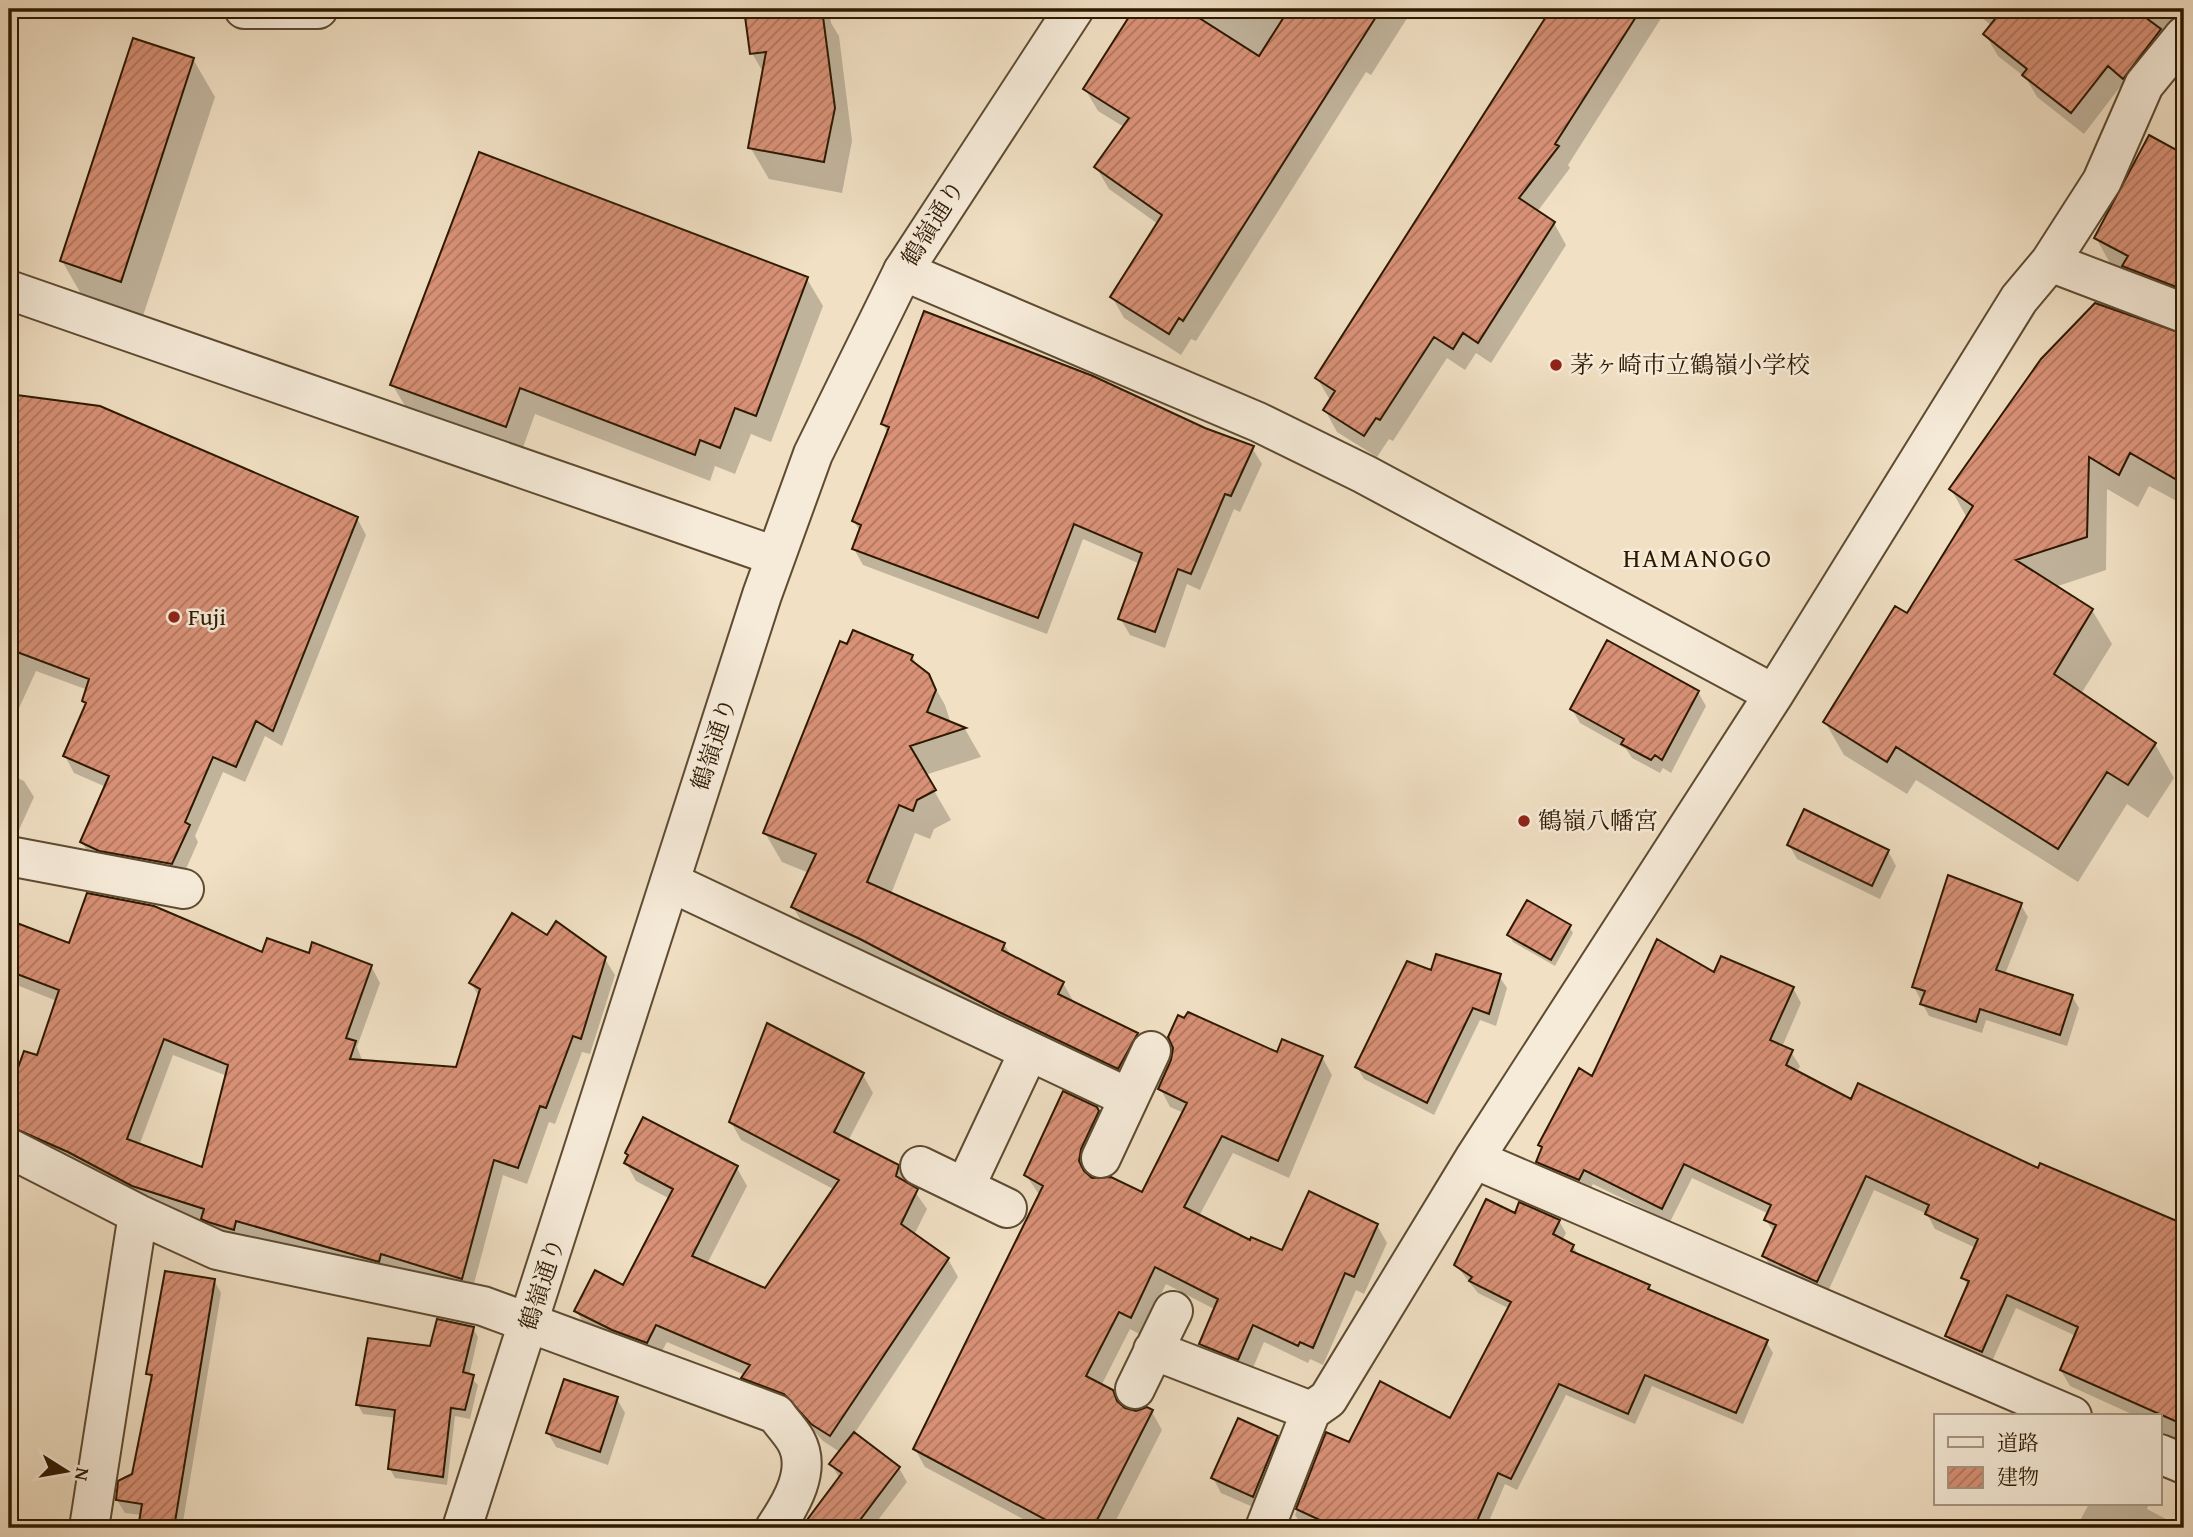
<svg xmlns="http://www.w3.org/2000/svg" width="2193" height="1537" font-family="'Gentium Book Plus','Noto Serif JP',serif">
  <defs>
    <pattern id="building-hatch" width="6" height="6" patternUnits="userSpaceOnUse" patternTransform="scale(1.75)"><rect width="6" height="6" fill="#d99177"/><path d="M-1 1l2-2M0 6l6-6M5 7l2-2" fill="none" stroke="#b0765f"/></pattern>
  </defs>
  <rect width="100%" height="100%" fill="#f1e0c4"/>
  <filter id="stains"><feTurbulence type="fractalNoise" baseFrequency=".00286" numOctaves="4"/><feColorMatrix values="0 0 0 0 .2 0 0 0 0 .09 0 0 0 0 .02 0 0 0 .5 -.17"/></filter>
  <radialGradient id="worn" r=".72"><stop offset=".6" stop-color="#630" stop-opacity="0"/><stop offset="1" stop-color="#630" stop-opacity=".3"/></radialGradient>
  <path fill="#0003" fill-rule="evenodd" d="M746 9H829L831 23 839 36 852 141 842 193 769 179 750 147 764 74 752 53Z
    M1136 9H1181L1187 12 1189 9H1413L1371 75 1366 72 1196 341 1191 339 1181 355 1124 318 1112 297 1158 224 1109 189 1096 167 1124 127 1098 111 1085 89Z
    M1553 9H1667L1568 165 1570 168 1537 212 1554 223 1566 245 1491 363 1476 353 1465 370 1447 358 1393 441 1389 439 1377 457 1337 432 1325 410 1330 400 1317 378Z
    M1971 9H2182L2162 34 2136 100 2120 87 2084 134 2037 97 2026 78 1998 56 1985 34 1992 26Z
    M193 59 215 97 142 319 84 299 62 261Z
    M2150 137 2184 156V316L2115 272 2096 238Z
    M807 279 823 306 771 442 751 434 735 474 715 466 710 481 535 414 521 453 408 411 392 384Z
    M2176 335 2184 336V505L2149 486 2138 507 2107 489 2106 570 2055 587 2092 610 2112 644 2081 694 2155 744 2174 778 2148 818 2127 804 2078 882 1916 780 1907 794 1844 755 1825 722 1907 615 1967 518 1951 489Z
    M9 396 103 408 357 518 366 535 282 746 265 736 245 782 223 772 195 836 198 842 181 880 91 858 82 842 106 787 74 773 65 756 87 705 84 701 88 690 36 671 9 730Z
    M883 424 1204 429 1252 448 1262 464 1240 512 1234 509 1200 590 1187 584 1165 648 1130 635 1120 618 1140 564 1083 539 1047 634 863 565 854 549 860 532 854 521 888 434Z
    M912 656 919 669 928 675 945 705 951 724 965 729 981 757 925 775 951 820 934 829 930 839 915 833 891 894 1004 944 1012 957 1063 983 1075 1004 1137 1035 1154 1064 1135 1097 810 936 793 907 809 873 782 862 765 833Z
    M1698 692 1706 706 1671 773 1663 768 1660 773 1632 758 1626 749 1580 723 1572 709Z
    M9 774 24 781 34 797 13 843 9 841Z
    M1789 845 1888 851 1896 866 1880 899 1797 859Z
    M2021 905 2028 917 2005 974 2072 996 2079 1008 2067 1046 1986 1020 1982 1033 1929 1016 1914 987Z
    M9 922 70 946 310 955 371 966 380 983 357 1047 363 1062 457 1068 479 997 471 983 547 937 605 959 615 975 590 1054 582 1052 555 1124 549 1122 527 1184 503 1175 471 1295 212 1235 205 1222 142 1202 9 1144V1079L15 1082 38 1058 57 1001 9 982ZM173 1055 227 1076 203 1169 139 1146Z
    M1569 926 1573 933 1555 966 1513 942 1509 935Z
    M1432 972 1499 976 1507 988 1496 1026 1480 1020 1434 1115 1364 1079 1357 1067Z
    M1715 974 1793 988 1801 1003 1782 1047 1791 1052 1800 1066 1797 1073 1852 1101 2039 1170 2041 1165 2184 1226V1439L2179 1449H2160V1416H2136L2070 1386 2061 1371 2076 1336 2016 1308 1990 1366 1956 1351 1947 1336 1969 1287 1963 1278 1976 1248 1935 1229 1927 1214 1874 1190 1826 1296 1773 1270 1764 1256 1774 1233 1766 1220 1769 1214 1692 1178 1670 1222 1593 1184 1588 1194 1546 1176 1538 1162 1543 1150 1540 1145Z
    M1278 1055 1322 1057 1332 1075 1289 1178 1233 1153 1199 1216 1251 1242 1283 1252 1377 1225 1387 1243 1364 1294 1356 1290 1323 1365 1310 1359 1308 1363 1264 1342 1249 1377 1211 1362 1201 1344 1216 1310 1166 1284 1141 1335 1130 1329 1101 1386 1112 1391 1121 1407 1136 1413 1152 1412 1162 1430 1112 1528H1040L925 1467 915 1449 1040 1196 1026 1175 1096 1109 1107 1127 1089 1178 1143 1195 1184 1113 1170 1107 1160 1088Z
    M863 1075 873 1093 848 1141 897 1166 927 1209 914 1235 948 1259 958 1277 854 1434 899 1468 907 1482 872 1528H814L809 1519 840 1479 831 1464 840 1452 823 1441 796 1412 753 1396 743 1378 745 1375 667 1342 657 1360 586 1328 576 1310 624 1287 670 1199 636 1181 626 1163 627 1153 737 1168 747 1186 707 1264 766 1290 835 1190 741 1140 731 1122Z
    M1516 1215 1559 1221 1566 1233 1562 1241 1573 1246 1579 1256 1649 1287 1652 1293 1766 1341 1773 1353 1743 1424 1652 1386 1635 1424 1566 1395 1517 1490 1505 1484 1486 1528H1299L1301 1524 1295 1515 1327 1434 1350 1444 1451 1420 1510 1309 1478 1293 1456 1265Z
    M214 1280 221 1293 182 1528H140L142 1515 125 1513 117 1500 134 1475 152 1380 148 1373Z
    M473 1328 478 1337 469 1376 478 1385 470 1419 455 1416 447 1485 395 1478 390 1469 396 1418 363 1414 358 1405 432 1348Z
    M617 1399 625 1413 608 1465 556 1447 548 1433Z
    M1276 1437 1285 1452 1262 1511 1221 1493 1213 1478Z
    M2089 1504H2149L2147 1509 2183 1528H2076Z"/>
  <path fill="url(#building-hatch)" stroke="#2d1900" stroke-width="2" fill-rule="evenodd" d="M744 9H822L835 108 824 162 748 148 766 52 750 54Z
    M1134 9H1185L1259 56 1289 9H1381L1183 321 1179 318 1169 334 1110 297 1162 215 1094 167 1129 118 1083 89Z
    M1551 9H1641L1555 144 1559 146 1519 198 1555 222 1478 343 1463 333 1453 349 1434 337 1380 420 1376 418 1364 436 1323 410 1335 391 1315 378Z
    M2003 9H2134L2161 29 2123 79 2108 66 2071 113 2022 75 2027 69 1983 34Z
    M133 38 194 58 121 282 60 261Z
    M2149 135 2184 154V290L2122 266 2128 256 2094 238Z
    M479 152 808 277 756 416 735 408 720 448 700 440 695 455 520 388 506 427 390 385Z
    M2095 303 2184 334V484L2130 453 2119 475 2089 457 2087 537 2016 560 2093 609 2054 674 2156 743 2128 785 2107 772 2058 849 1896 747 1887 762 1823 722 1895 606 1907 613 1973 506 1949 489 2041 359Z
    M924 311 1093 376 1205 428 1254 446 1231 496 1225 494 1191 574 1178 569 1155 632 1118 619 1142 553 1074 524 1038 618 852 549 861 525 852 521 889 427 881 424Z
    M9 394 100 406 358 517 273 731 256 721 236 767 213 757 185 822 190 825 172 864 99 851 80 842 109 776 63 756 86 703 82 701 89 679 9 649Z
    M853 630 913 655 911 660 929 674 936 690 927 712 966 728 910 746 936 790 917 800 913 811 899 805 867 882 1005 943 1002 950 1064 982 1058 994 1138 1033 1118 1069 999 1012 860 939 791 907 816 854 763 833 840 641 847 644Z
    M1607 640 1699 691 1662 760 1655 755 1651 760 1621 744 1624 739 1570 709Z
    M1804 809 1889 850 1872 886 1787 845Z
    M1948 875 2022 903 1996 970 2073 995 2060 1035 1980 1009 1976 1022 1920 1004 1925 991 1912 987Z
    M87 893 154 906 262 952 267 938 309 953 312 942 372 965 346 1038 356 1041 350 1059 456 1067 480 989 469 983 512 913 547 935 556 921 606 957 581 1039 573 1036 546 1108 540 1106 518 1168 494 1160 462 1279 381 1254 379 1262 236 1221 234 1230 208 1222 201 1219 204 1209 132 1186 68 1152 9 1126V1093L24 1051 37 1055 59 990 9 971V920L69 943ZM164 1039 228 1065 202 1167 127 1139Z
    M1527 900 1571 925 1551 960 1507 935Z
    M1657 939 1714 972 1721 956 1794 987 1770 1040 1793 1050 1786 1065 1851 1099 1858 1083 2038 1168 2040 1163 2184 1224V1425L2060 1370 2078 1327 2007 1295 1982 1352 1945 1336 1969 1281 1961 1278 1978 1239 1925 1214 1929 1205 1866 1176 1817 1282 1762 1256 1776 1225 1764 1220 1771 1205 1684 1164 1662 1209 1584 1170 1579 1180 1536 1162 1542 1147 1538 1145 1579 1068 1592 1076Z
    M1436 954 1501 974 1489 1014 1473 1008 1427 1103 1355 1067 1407 961 1431 970Z
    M1188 1012 1277 1052 1282 1039 1323 1056 1278 1161 1222 1136 1184 1207 1250 1240 1251 1237 1282 1250 1309 1191 1378 1224 1354 1277 1345 1273 1313 1348 1300 1342 1298 1346 1253 1325 1238 1360 1199 1344 1218 1299 1155 1267 1131 1318 1119 1312 1086 1376 1113 1390 1117 1401 1125 1408 1136 1411 1147 1407 1153 1410 1093 1528H1061L913 1449 1043 1186 1024 1175 1063 1091 1097 1107 1099 1111 1081 1149 1079 1161 1084 1171 1092 1178 1111 1177 1142 1192 1187 1103 1158 1089 1171 1060 1173 1048 1168 1037 1178 1015 1184 1018Z
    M767 1023 864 1073 834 1132 899 1165 896 1176 918 1189 901 1224 949 1258 830 1436 811 1424 784 1394 741 1378 750 1365 656 1325 647 1343 612 1330 574 1311 595 1270 623 1285 673 1189 624 1163 628 1155 625 1153 643 1117 738 1166 692 1256 765 1288 839 1180 729 1122Z
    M1486 1199 1515 1213 1519 1202 1560 1220 1553 1234 1574 1245 1571 1251 1650 1285 1648 1289 1768 1340 1736 1413 1645 1375 1628 1414 1559 1384 1511 1479 1498 1473 1474 1528H1337L1296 1509 1326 1432 1349 1442 1380 1381 1450 1418 1511 1302 1469 1281 1472 1277 1454 1265Z
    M165 1271 215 1279 174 1528H138L142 1504 116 1500 118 1481 132 1474 152 1375 146 1374Z
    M437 1319 474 1327 463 1372 474 1375 465 1410 451 1408 443 1477 388 1469 395 1410 356 1405 368 1338 430 1346Z
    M564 1379 618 1397 600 1452 546 1433Z
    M1238 1418 1278 1436 1253 1497 1211 1478Z
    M854 1432 900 1467 854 1528H801L842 1473 829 1464Z"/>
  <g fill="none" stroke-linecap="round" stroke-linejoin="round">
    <g stroke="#5e4b31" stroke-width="42">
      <path id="minor" d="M244 9H318
        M2050 262 2184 313
        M903 271 1258 422 1364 474 1774 694
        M9 290 775 556
        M9 856 184 889
        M670 882 1129 1098
        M9 1148 138 1214 217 1250 483 1306 776 1414C782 1423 791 1432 796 1441 812 1470 791 1504 775 1528
        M1101 1158 1151 1051
        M1474 1159 2072 1416
        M920 1166 1007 1208
        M965 1187 1029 1051
        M1153 1350 1311 1411
        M1135 1389 1173 1311
        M2160 1454 2184 1464
        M89 1528 138 1214
        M1265 1528 1311 1411 1328 1399 1474 1159 1774 694 2019 299 2050 262 2102 181 2144 85 2184 36"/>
    </g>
    <g stroke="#5e4b31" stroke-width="42">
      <path id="tertiary" d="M462 1528 762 595 813 454 903 271 1074 9"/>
    </g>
    <use href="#minor" stroke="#f6ebd9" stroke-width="38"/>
    <use href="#tertiary" stroke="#f6ebd9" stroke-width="38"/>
  </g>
  <g fill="#8f2418" stroke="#f6ebd9" stroke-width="2.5">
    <circle cx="1556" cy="365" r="7"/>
    <circle cx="174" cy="617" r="7"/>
    <circle cx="1524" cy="821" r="7"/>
  </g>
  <g text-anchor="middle" stroke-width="5" stroke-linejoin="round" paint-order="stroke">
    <g font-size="24" fill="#2d1900" stroke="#f6ebd9">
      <text transform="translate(933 223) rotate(-58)" y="8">鶴嶺通り</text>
      <text transform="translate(714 744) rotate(-72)" y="8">鶴嶺通り</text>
      <text transform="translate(542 1284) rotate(-72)" y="8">鶴嶺通り</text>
    </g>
    <g font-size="24" fill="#2d1900" stroke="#f6ebd9" text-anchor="start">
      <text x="1570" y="373">茅ヶ崎市立鶴嶺小学校</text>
      <text x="188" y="625">Fuji</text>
      <text x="1538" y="829">鶴嶺八幡宮</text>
    </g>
    <g font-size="26" letter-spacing="2" fill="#2d1900" stroke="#f6ebd9">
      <text x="1698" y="567">HAMANOGO</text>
    </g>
  </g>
  <rect width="2193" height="1537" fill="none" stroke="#f1e0c4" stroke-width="35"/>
  <rect x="10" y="10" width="2172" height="1516" fill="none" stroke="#2d1900" stroke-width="3.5"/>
  <rect x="18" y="18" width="2158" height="1502" fill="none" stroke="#2d1900" stroke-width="2"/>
  <rect x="1934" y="1414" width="228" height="91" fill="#f6ebd9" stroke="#a69782" stroke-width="2"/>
  <rect x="1948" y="1437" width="35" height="10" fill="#f6ebd9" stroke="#a69782" stroke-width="2"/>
  <text x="1997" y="1450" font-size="21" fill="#2d1900">道路</text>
  <rect x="1948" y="1467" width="35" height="21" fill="url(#building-hatch)" stroke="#a69782" stroke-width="2"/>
  <text x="1997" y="1484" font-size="21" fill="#2d1900">建物</text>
  <g transform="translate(66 1471) rotate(101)" stroke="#f6ebd9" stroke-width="5" paint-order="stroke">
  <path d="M0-5L12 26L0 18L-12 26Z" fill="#2d1900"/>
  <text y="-10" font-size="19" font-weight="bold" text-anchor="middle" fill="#2d1900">N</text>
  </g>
  <rect width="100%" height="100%" filter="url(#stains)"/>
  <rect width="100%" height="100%" fill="url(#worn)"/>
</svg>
